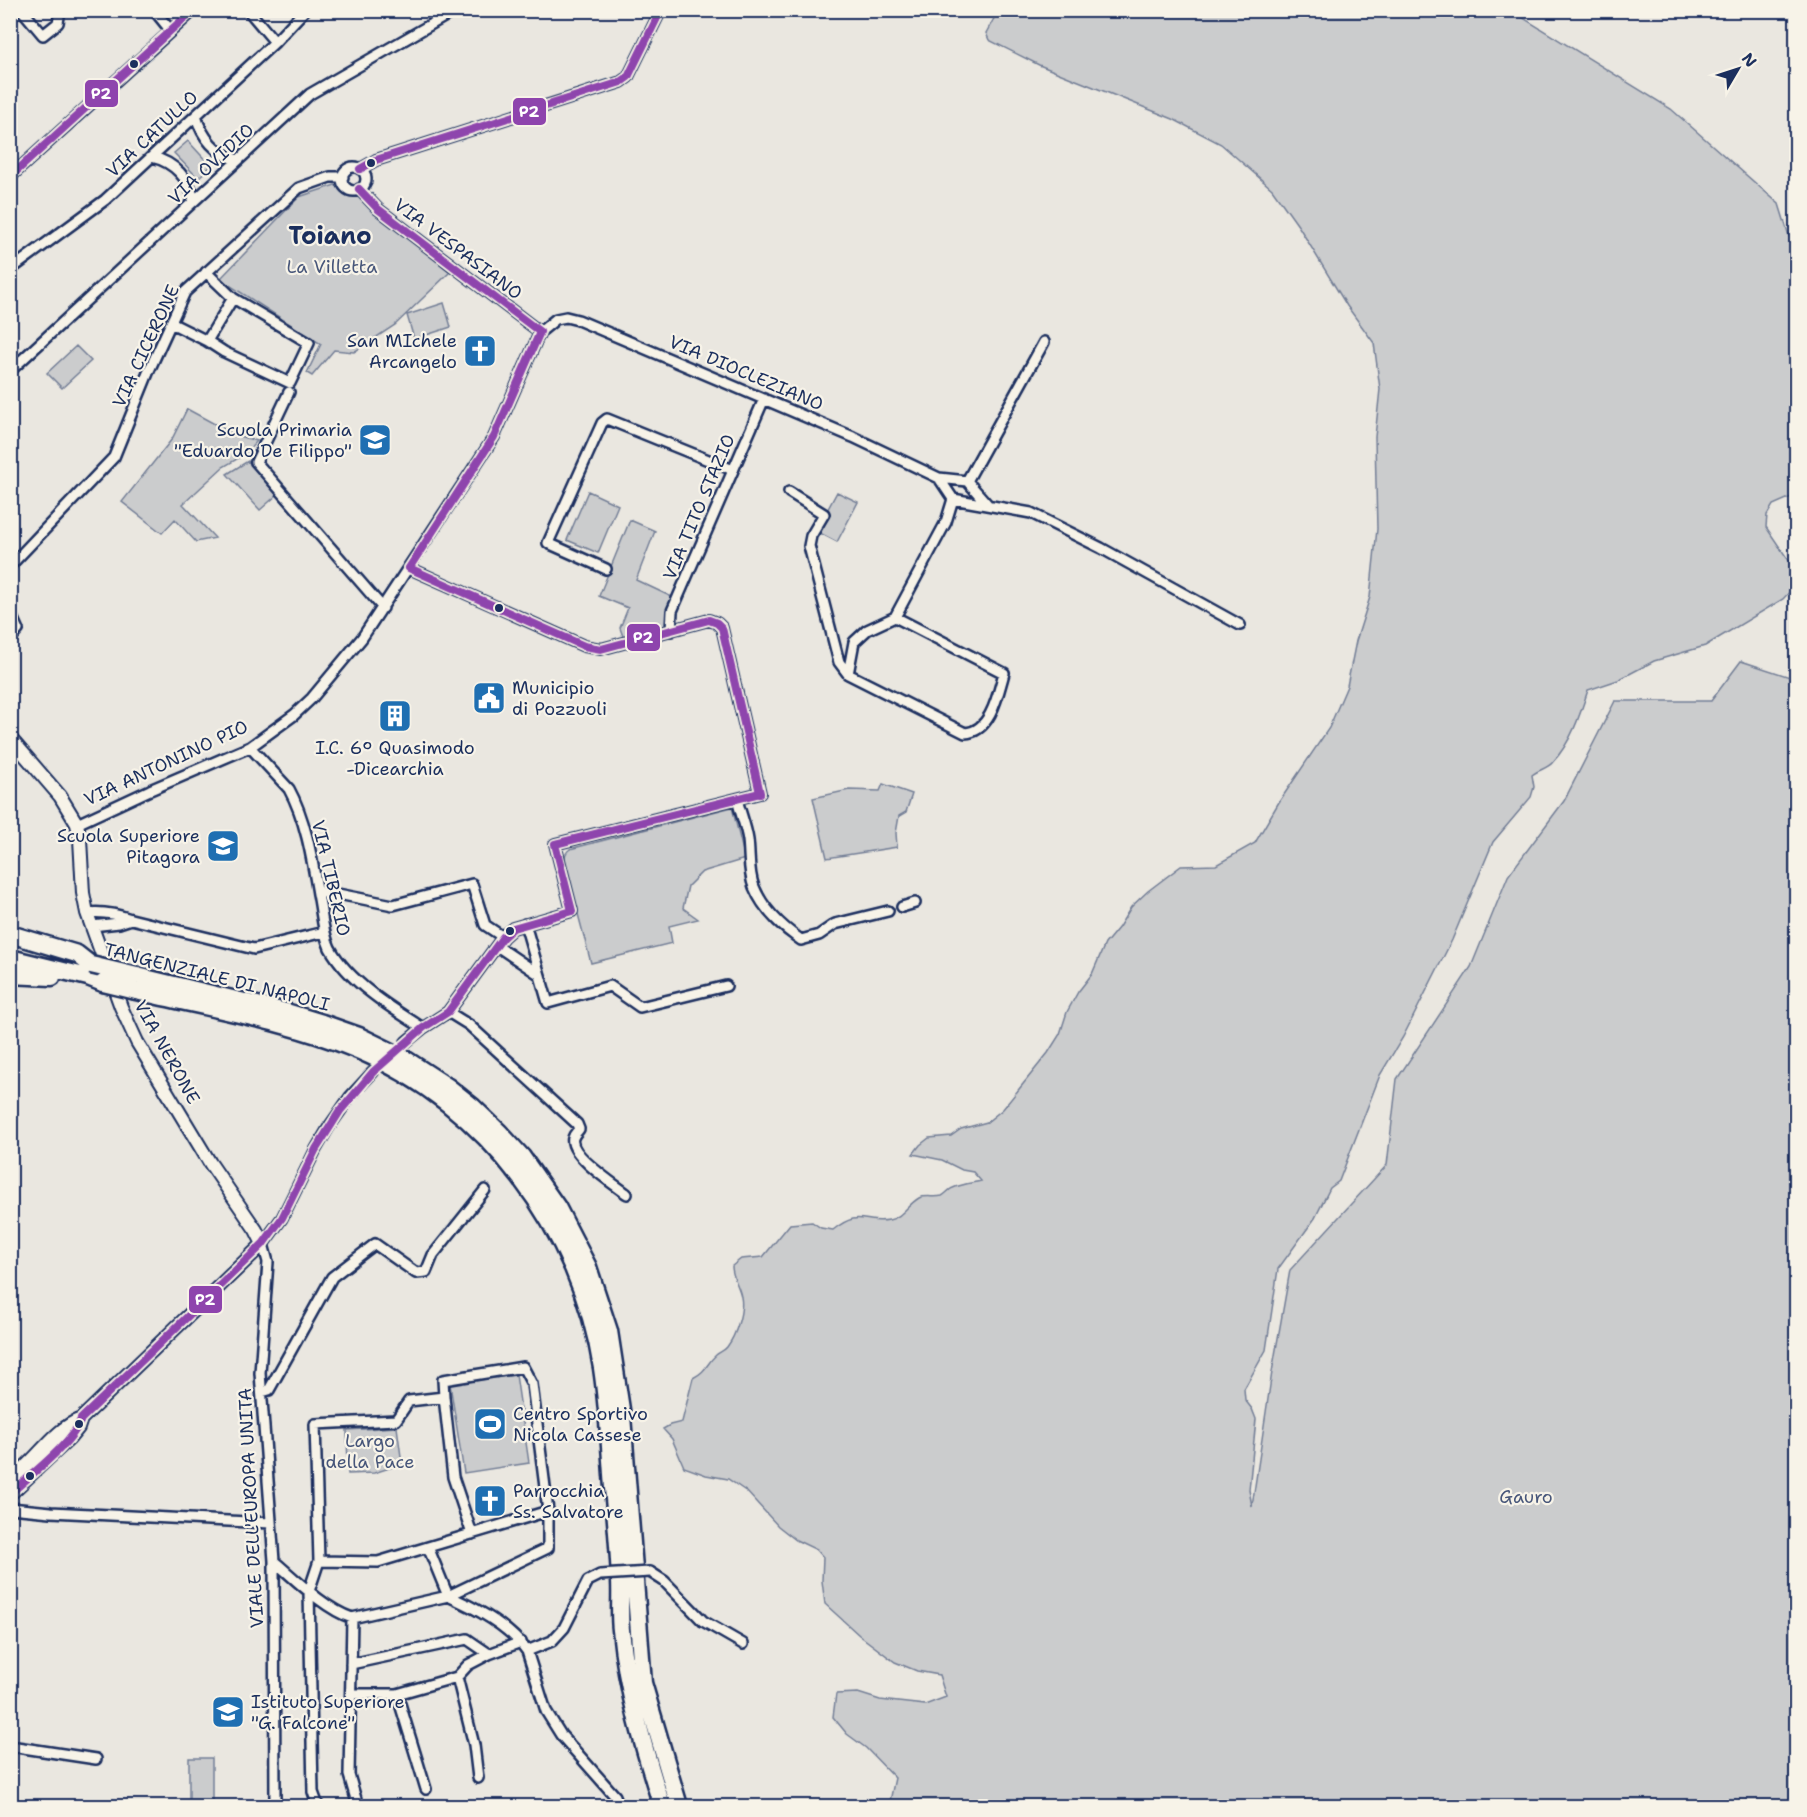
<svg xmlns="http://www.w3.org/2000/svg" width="1807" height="1817" font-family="'Shantell Sans',sans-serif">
  <rect width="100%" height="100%" fill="#eae7e0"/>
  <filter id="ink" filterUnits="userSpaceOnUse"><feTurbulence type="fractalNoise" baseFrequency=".0167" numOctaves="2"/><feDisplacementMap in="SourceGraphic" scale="12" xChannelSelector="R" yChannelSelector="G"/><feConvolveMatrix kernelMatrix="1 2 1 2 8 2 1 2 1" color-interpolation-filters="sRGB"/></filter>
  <g filter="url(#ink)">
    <path fill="#cbcccd" stroke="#737e96" stroke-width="1.5" d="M1001 11H1512L1671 109 1779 204 1789 236 1796 247V495L1773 505 1767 515 1766 527 1787 558 1795 566 1796 585 1783 599 1705 646 1654 661 1618 680 1588 690C1580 715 1571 743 1552 763 1548 768 1538 770 1532 775L1534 787 1531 797 1493 842 1452 940 1403 1037 1380 1075 1339 1181 1330 1188 1315 1218 1278 1269 1266 1350 1244 1389 1245 1400 1252 1409 1256 1419 1249 1490 1252 1506 1272 1372 1290 1270 1387 1165 1397 1079 1471 967 1508 876 1564 801 1615 701H1711L1741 661 1796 679V1806H894L890 1801 895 1778 866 1748 847 1734 833 1717 836 1694 858 1693 880 1700 925 1705 946 1697 939 1675 917 1671 895 1662 859 1635 825 1604 822 1581 823 1557 817 1550 796 1540 778 1526 747 1492 728 1479 706 1475 684 1467 672 1439 663 1429 670 1425 682 1422 693 1378C707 1371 706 1364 716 1355 719 1352 724 1351 727 1347 736 1335 744 1311 741 1297 739 1285 732 1278 732 1266L741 1259 763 1257 790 1224 812 1222 821 1228 833 1230C860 1208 864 1225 889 1220 903 1217 907 1205 919 1198 925 1195 935 1198 942 1196 946 1194 949 1189 953 1188 962 1184 972 1183 981 1181L973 1172 962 1170 942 1160 913 1154 920 1145 929 1138 951 1136 961 1129 987 1122 1003 1109 1048 1053 1060 1034 1067 1012 1078 992 1092 974 1105 944 1119 927 1131 907 1148 891 1181 866 1216 865 1255 843 1279 802 1329 728 1347 686 1356 641 1370 597 1377 529 1375 437 1380 389 1374 343 1347 306 1299 227 1272 189 1221 144 1173 119 1039 65 989 40 986 33 997 13Z
      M188 141 211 166 198 178 174 153Z
      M335 185 344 192 356 195 450 272 395 325 354 352 334 350 312 376 307 373 321 344 220 279 299 197Z
      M444 303 451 327 414 339 407 315Z
      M76 346 91 361 62 388 47 373Z
      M187 409 235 435 257 441 244 455 223 467 183 504 215 538 196 542 175 519 162 533 122 502 172 439Z
      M248 461 277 495 260 510 227 474Z
      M588 491 618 505 598 553 567 540Z
      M837 492 858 502 837 542 816 531Z
      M630 520 655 531 636 580 674 598 668 627 624 639 620 628 628 608 599 596Z
      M883 784 912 794 906 812 899 816 896 833 897 847 827 858 813 798 849 790 880 791Z
      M732 807 745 859 702 872 688 886 683 908 698 919 669 926 672 943 591 963 565 865C565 858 564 853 570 849Z
      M516 1375 529 1463 464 1473 450 1384Z
      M397 1427 402 1464 374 1473 348 1474 347 1430Z
      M189 1758H212V1803H189Z"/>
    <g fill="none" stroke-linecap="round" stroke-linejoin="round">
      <g stroke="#1b2f5e" stroke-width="14">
        <path id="street" d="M22 10 43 35 58 23 60 10
          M154 10 171 31
          M248 10 275 42
          M196 116C202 137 216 155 238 160
          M152 157C174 162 190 179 194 201
          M342 179a12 12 0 1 1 24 0a12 12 0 1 1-24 0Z
          M360 169 376 160 621 82 628 77 661 10
          M10 177 194 10
          M359 189 378 209 540 332
          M10 270 105 200 275 42 305 10
          M171 323 207 341 233 298 206 272
          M207 341 224 352 290 383 309 343 233 298
          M10 371 310 94 456 10
          M289 392 256 462 383 608
          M939 478 953 499
          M967 481 1044 342
          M789 492 824 514 811 536 809 546 839 662 848 674
          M953 499 1031 513 1101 548 1240 625
          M10 566 114 457 148 373 185 292 299 188 330 177H343
          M606 569 548 543 602 423 607 419 733 470
          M10 612 18 630 10 639
          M895 617 1004 673C998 694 991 732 965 733L848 674 854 642 867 630 895 617 946 522 953 499
          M671 631 672 611 764 399
          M250 747 289 789C306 820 312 859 318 894 322 912 322 931 330 948 349 982 391 1008 423 1028
          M737 799C740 812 746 826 748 840 750 856 748 872 754 887 763 909 782 927 801 940L819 935 835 924 888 911
          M77 824 150 790 250 747 294 715 312 698 362 638 494 437 540 332 556 319 566 317 578 320 853 437 939 478 967 481 988 505
          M318 894 328 892 393 905 472 884 485 925 503 937
          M902 907 915 903
          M87 913C102 911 117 914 131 919L119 923 92 926
          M131 919 254 949 324 932
          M525 924 548 1003 610 986 640 1007 726 986
          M497 946 540 975
          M448 1012 469 1025 577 1124 579 1129C577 1132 574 1134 573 1138 568 1154 615 1185 627 1194
          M406 1042 423 1028 448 1012 503 937 513 928 572 911 555 844 760 793 722 628 717 623 709 620 601 649 584 646 409 568
          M262 1392 269 1390 332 1277 375 1244 416 1273 426 1272 433 1255 485 1190
          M10 1508 51 1512 270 1523
          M428 1547 448 1596C476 1608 508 1625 527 1651L546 1711 561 1735 615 1796 619 1806
          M274 1561C296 1580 325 1609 352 1618L448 1596 548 1548V1511L532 1384 523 1367 443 1380 444 1397
          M319 1561 315 1424 396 1420 409 1401 444 1397 453 1477 472 1534
          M650 1572 664 1581 703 1621 743 1644
          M352 1618 349 1775 358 1806
          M527 1651 552 1641 564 1628 588 1581 600 1575
          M351 1664 467 1639 489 1654
          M457 1677 474 1745 478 1778
          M351 1694H397L457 1677 468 1665 489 1654 521 1642
          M397 1694 426 1789
          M10 1746 96 1759
          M275 1806 274 1561 260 1373 268 1262 263 1244 282 1218 316 1149 329 1127 350 1097 373 1072
          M318 1806 313 1792 309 1591 319 1561 378 1562 548 1511"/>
      </g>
      <g stroke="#1b2f5e" stroke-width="16">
        <path id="secondary" d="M10 738 60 796 77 824 80 839 83 893 87 913 121 1007 137 1042 210 1163 256 1230 263 1244 81 1419 78 1428 69 1439 10 1494
          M10 1479C36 1463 52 1430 81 1419"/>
      </g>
      <g stroke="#1b2f5e" stroke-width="21">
        <path id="highway" d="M10 934 77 954 91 965
          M10 958 88 977 103 983
          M10 975 52 977
          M137 976 286 1012 322 1023 359 1036 402 1057 448 1087 473 1107 499 1132 522 1157 557 1207 588 1267 609 1331 622 1416 643 1683 679 1806
          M136 991C210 1008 288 1021 358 1050 487 1104 581 1231 602 1368 608 1408 610 1448 613 1488 616 1519 619 1550 620 1581 621 1597 619 1614 621 1630 627 1691 644 1749 662 1806"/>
      </g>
      <use href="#street" stroke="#f7f3e8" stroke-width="9"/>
      <use href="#secondary" stroke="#f7f3e8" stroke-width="12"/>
      <use href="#highway" stroke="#f7f3e8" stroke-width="16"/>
      <g stroke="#1b2f5e" stroke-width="14" stroke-linecap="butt">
        <path id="street-bridge" d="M600 1575 650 1572"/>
      </g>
      <g stroke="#1b2f5e" stroke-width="21" stroke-linecap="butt">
        <path id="highway-bridge" d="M91 965 137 976
          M103 983 136 991"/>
      </g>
      <use href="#street-bridge" stroke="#f7f3e8" stroke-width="9"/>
      <use href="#highway-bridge" stroke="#f7f3e8" stroke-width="16"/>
      <g stroke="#f7f3e8" stroke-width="12">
        <path id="bus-1" d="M360 169 376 160 621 82 628 77 661 10
          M10 177 193 10
          M359 189 378 209 540 332
          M409 568 584 646 601 649 709 620 717 623 722 628 760 793
          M409 568 494 437 540 332
          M10 1494C30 1475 73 1443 81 1419L263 1244 282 1218 316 1149 340 1111 373 1072 423 1028 448 1012 503 937 513 928 572 911 555 844 760 793"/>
      </g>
      <use href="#bus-1" stroke="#8e44ad" stroke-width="8"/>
    </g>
  </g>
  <defs>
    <g id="church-square" transform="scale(1.725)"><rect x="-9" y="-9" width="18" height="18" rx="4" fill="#1f6fb2" stroke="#f7f3e8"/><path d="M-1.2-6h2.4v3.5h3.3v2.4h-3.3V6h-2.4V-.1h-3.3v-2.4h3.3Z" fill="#fff"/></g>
    <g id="school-square" transform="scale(1.725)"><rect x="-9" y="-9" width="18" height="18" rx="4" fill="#1f6fb2" stroke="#f7f3e8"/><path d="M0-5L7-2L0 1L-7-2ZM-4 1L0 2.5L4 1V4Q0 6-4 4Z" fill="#fff"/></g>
    <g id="civic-square" transform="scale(1.725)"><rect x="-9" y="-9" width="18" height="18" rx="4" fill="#1f6fb2" stroke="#f7f3e8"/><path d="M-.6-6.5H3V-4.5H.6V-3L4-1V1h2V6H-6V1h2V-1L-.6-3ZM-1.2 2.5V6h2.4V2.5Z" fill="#fff"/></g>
    <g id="building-square" transform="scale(1.725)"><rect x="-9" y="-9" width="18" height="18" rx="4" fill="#1f6fb2" stroke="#f7f3e8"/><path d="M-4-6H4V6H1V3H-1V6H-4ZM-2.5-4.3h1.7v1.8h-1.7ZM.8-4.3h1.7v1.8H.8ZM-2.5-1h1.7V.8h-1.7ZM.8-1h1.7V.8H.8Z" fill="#fff"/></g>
    <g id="stadium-square" transform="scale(1.725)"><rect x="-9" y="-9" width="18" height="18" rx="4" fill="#1f6fb2" stroke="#f7f3e8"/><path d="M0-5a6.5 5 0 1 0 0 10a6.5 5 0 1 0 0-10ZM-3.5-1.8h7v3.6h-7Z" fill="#fff"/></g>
  </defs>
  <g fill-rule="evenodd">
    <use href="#church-square" x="480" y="351"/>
    <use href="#school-square" x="375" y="440"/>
    <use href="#civic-square" x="489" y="698"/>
    <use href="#building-square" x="395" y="716"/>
    <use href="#school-square" x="223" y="846"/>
    <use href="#stadium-square" x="490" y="1424"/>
    <use href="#church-square" x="490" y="1501"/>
    <use href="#school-square" x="228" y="1712"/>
  </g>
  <g fill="#1b2f5e" stroke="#f7f3e8" stroke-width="2">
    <circle cx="134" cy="64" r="5"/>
    <circle cx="371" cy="163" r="5"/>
    <circle cx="499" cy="608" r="5"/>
    <circle cx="510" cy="931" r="5"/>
    <circle cx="79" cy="1424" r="5"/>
    <circle cx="30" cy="1476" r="5"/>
  </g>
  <g text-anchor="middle" stroke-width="4.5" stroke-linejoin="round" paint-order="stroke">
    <g font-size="18" fill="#1b2f5e" stroke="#f7f3e8">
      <text transform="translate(152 134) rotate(-43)" y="6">VIA CATULLO</text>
      <text transform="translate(211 164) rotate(-43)" y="6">VIA OVIDIO</text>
      <text transform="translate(458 249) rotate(37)" y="6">VIA VESPASIANO</text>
      <text transform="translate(146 346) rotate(-65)" y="6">VIA CICERONE</text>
      <text transform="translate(746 373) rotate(23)" y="6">VIA DIOCLEZIANO</text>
      <text transform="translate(699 507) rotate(-67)" y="6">VIA TITO STAZIO</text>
      <text transform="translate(166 763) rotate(-25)" y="6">VIA ANTONINO PIO</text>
      <text transform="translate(331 878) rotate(77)" y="6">VIA TIBERIO</text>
      <text transform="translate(217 977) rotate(14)" y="6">TANGENZIALE DI NAPOLI</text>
      <text transform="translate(167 1052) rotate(61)" y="6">VIA NERONE</text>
      <text transform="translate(251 1508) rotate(-93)" y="6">VIALE DELL'EUROPA UNITA</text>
    </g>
    <g font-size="18" fill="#47567a" stroke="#f7f3e8">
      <text x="332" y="273">La Villetta</text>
      <text x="370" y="1447">Largo<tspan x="370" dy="21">della Pace</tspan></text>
      <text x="1526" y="1503">Gauro</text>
    </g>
    <g font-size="18" fill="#1b2f5e" stroke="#f7f3e8" text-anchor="start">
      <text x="457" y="347" text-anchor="end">San MIchele<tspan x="457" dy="21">Arcangelo</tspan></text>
      <text x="352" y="436" text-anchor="end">Scuola Primaria<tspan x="352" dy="21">"Eduardo De Filippo"</tspan></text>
      <text x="512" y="694">Municipio<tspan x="512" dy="21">di Pozzuoli</tspan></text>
      <text x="395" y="754" text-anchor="middle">I.C. 6° Quasimodo<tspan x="395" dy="21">-Dicearchia</tspan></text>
      <text x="200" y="842" text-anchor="end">Scuola Superiore<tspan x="200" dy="21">Pitagora</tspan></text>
      <text x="513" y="1420">Centro Sportivo<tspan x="513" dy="21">Nicola Cassese</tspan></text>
      <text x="513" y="1497">Parrocchia<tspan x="513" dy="21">Ss. Salvatore</tspan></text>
      <text x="251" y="1708">Istituto Superiore<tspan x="251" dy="21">"G. Falcone"</tspan></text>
    </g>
    <g font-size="24" font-weight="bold" fill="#1b2f5e" stroke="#f7f3e8">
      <text x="330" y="244">Toiano</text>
    </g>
  </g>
  <g stroke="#f7f3e8" stroke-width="2">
    <rect x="84" y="79" width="35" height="29" rx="6" fill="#8e44ad"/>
    <rect x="512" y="97" width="35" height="29" rx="6" fill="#8e44ad"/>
    <rect x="626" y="623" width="35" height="29" rx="6" fill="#8e44ad"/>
    <rect x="188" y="1285" width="35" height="29" rx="6" fill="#8e44ad"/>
  </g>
  <g font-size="16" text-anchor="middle" font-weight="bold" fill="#fff">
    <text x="101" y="99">P2</text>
    <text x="529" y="117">P2</text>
    <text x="643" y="643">P2</text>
    <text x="205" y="1305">P2</text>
  </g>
  <rect width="1807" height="1817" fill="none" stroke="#f7f3e8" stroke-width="36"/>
  <rect x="18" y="18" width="1771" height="1781" fill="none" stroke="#1b2f5e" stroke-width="2" filter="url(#ink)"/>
  <g transform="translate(1738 69) rotate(51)" stroke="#f7f3e8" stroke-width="4.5" paint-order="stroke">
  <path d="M0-4.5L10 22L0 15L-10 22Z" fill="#1b2f5e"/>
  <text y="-9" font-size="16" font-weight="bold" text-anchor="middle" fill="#1b2f5e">N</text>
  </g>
</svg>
